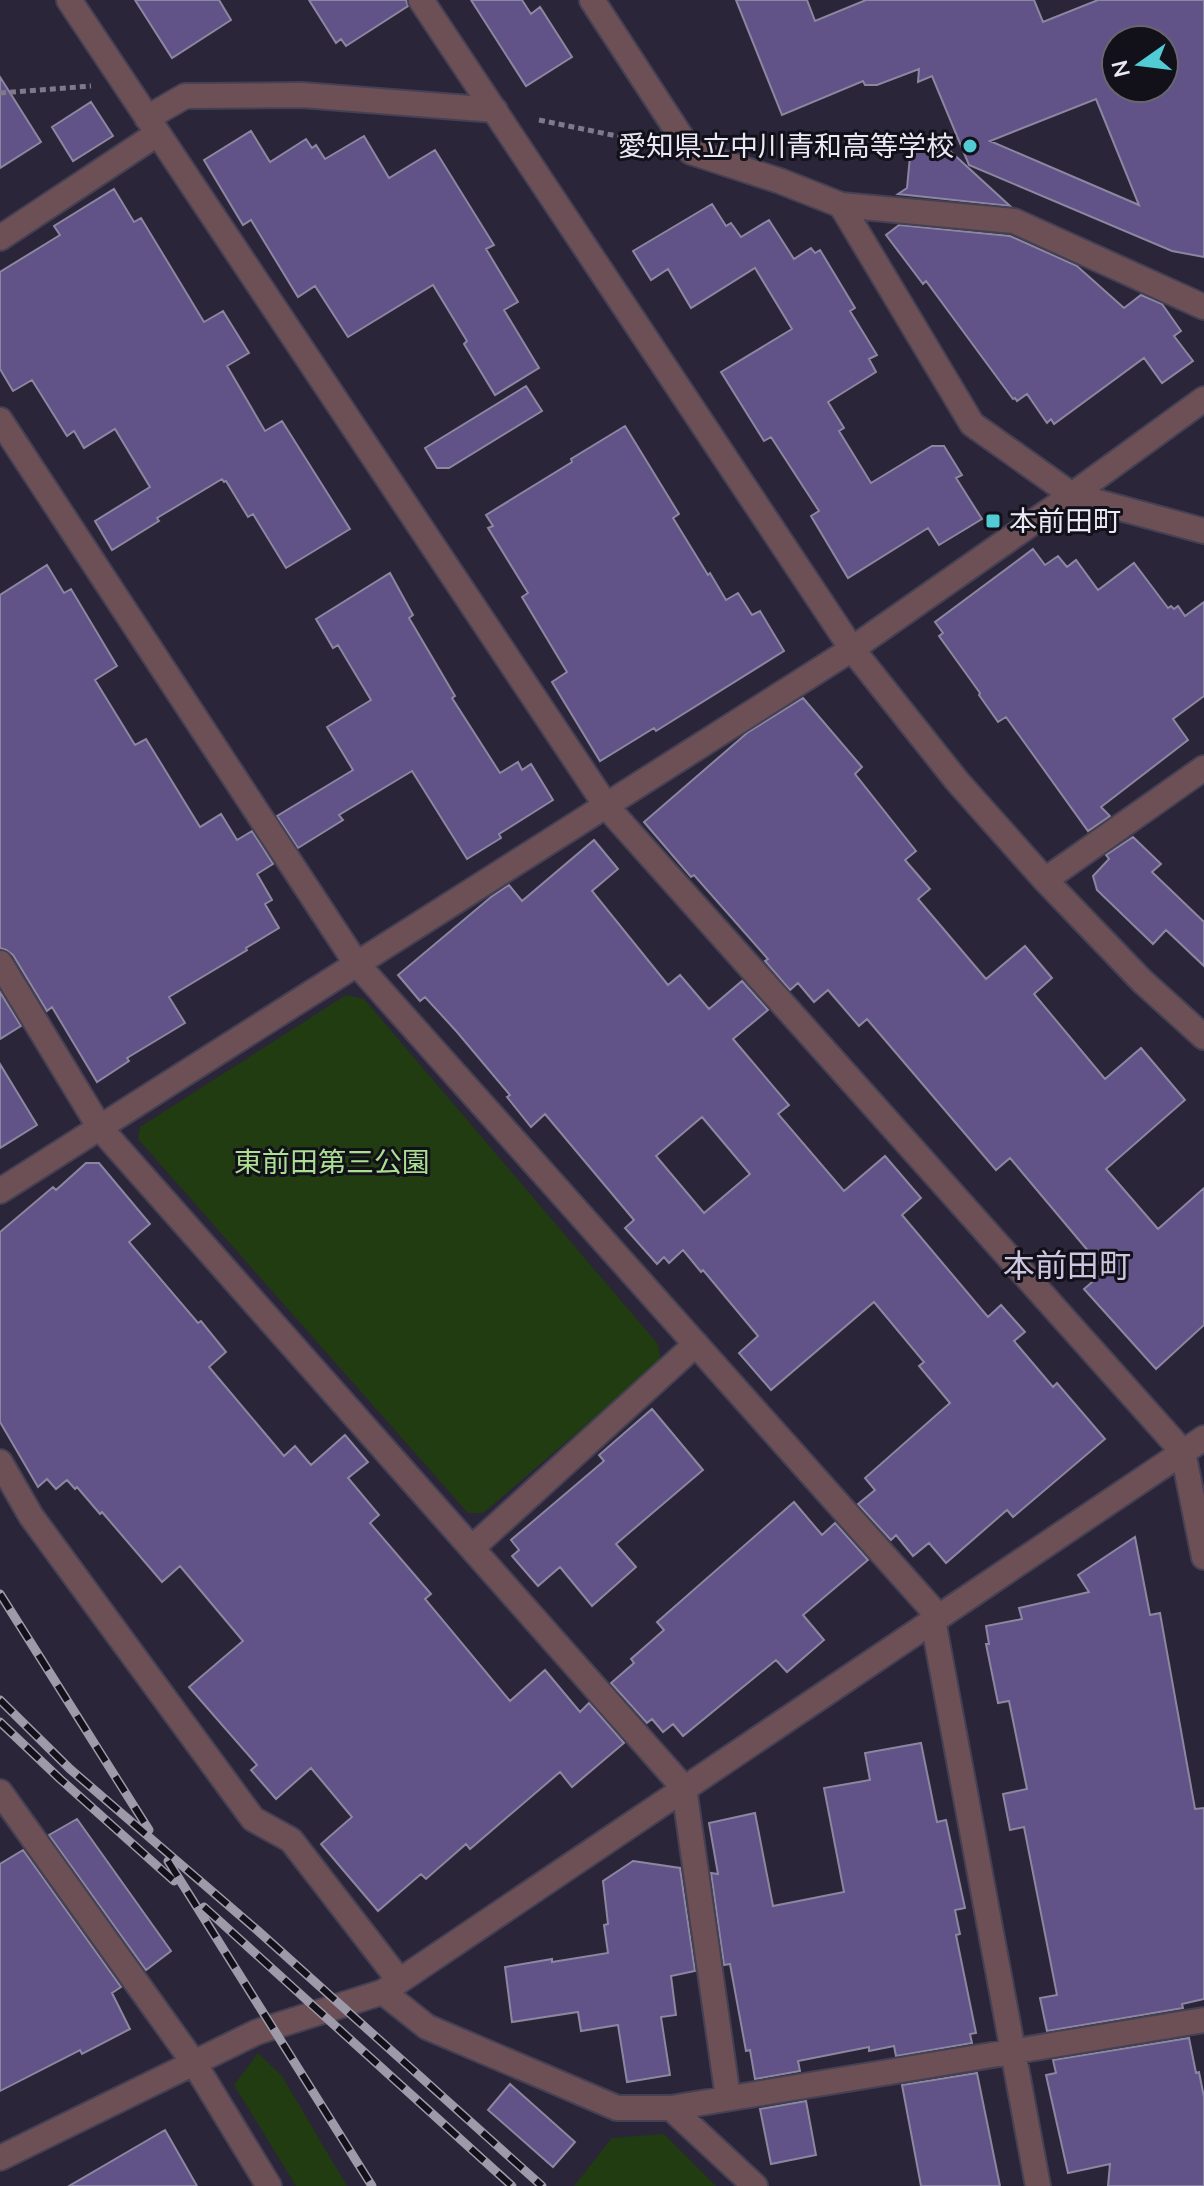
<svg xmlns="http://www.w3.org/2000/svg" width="1204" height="2186" font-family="Mulish,'Noto Sans JP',sans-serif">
  <rect width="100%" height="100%" fill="#2a2539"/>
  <path fill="#213c11" d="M346 995 364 999 658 1344 661 1361 483 1513H468L138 1139 140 1127Z
    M258 2053 282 2076 347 2186H296L234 2085Z
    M664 2134 716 2186H574L612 2138Z"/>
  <path fill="#615287" stroke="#8c87a0" stroke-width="2" fill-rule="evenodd" d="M135 0H219L231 20 172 58Z
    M309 0H406L408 6 346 46 341 39 336 43Z
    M471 0H522L531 14 540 7 572 57 526 86Z
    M736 0H807L815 21 866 0H1034L1043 22 1098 0H1204V257L1172 251 969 165 932 76 918 82 919 69 877 85H865L863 81 782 115ZM1116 40H1164V88H1116ZM1096 99 1139 205 990 141Z
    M0 77 41 142 0 168Z
    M91 102 113 136 73 161 52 127Z
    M251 131 270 162 306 139 312 148 316 145 325 159 364 136 389 178 435 150 494 245 486 249 518 302 504 310 539 368 495 395 464 344 467 341 433 285 348 337 315 286 298 297 251 220 243 225 204 160Z
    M911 146 950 151 1010 206 898 194 907 188Z
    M114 189 134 222 141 218 204 322 223 311 249 353 227 366 265 431 282 421 350 529 286 568 253 514 248 517 226 481 224 482 222 479 157 518 159 521 112 550 95 521 150 487 115 429 84 448 74 431 67 436 32 380 13 391 0 369V272L60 235 54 226Z
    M712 204 726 226 731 223 741 237 769 220 794 259 811 248 815 253 820 250 855 308 850 311 877 355 869 359 876 372 828 402 844 428 839 431 871 483 932 446H944L962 475 956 478 982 519 939 545 928 528 848 578 811 516 819 511 771 437 764 441 721 372 792 329 755 268 691 308 668 269 651 280 633 251Z
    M899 225 1010 236 1077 266 1124 308 1141 295 1162 304 1181 331 1174 336 1193 361 1162 383 1144 358 1054 424 1051 419 1047 423 1027 394 1017 401 1015 398 1013 399 926 281 923 284 886 235Z
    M526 386 542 411 449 468H437L425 448Z
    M625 426 679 514 673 518 708 575 710 573 726 600 738 593 752 615 760 611 784 651 656 731 654 728 600 761 552 682 567 672 522 597 528 593 488 528 493 526 486 515 572 462 571 459Z
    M1033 549 1045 565 1058 556 1067 567 1076 560 1098 590 1134 563 1168 608 1171 606 1174 609 1178 606 1185 616 1204 602V696L1173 719 1188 740 1101 807 1110 816 1088 831 1006 717 998 722 979 695 980 693 939 636 943 633 935 622Z
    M47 565 64 593 71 589 117 666 95 680 135 745 146 739 200 827 221 814 237 840 252 831 273 864 257 874 272 900 265 904 279 928 246 948 247 950 169 997 185 1023 127 1058 129 1061 97 1082 52 1007 47 1011 13 955 6 950 0 948V595Z
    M390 573 413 615 409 618 455 696 452 698 500 773 518 762 522 770 531 764 553 800 499 834 501 838 467 859 412 771 339 815 343 820 298 848 277 816 353 770 327 727 371 700 338 645 333 648 316 619Z
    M803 698 862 767 855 774 916 851 905 860 930 889 918 899 986 979 1025 946 1052 978 1034 994 1105 1079 1141 1048 1185 1100 1106 1169 1158 1229 1204 1188V1325L1156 1369 1084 1289 1105 1271 1010 1158 996 1170 867 1019 859 1026 828 990 814 1002 798 983 790 990 765 961 768 959 694 875 691 877 644 822 747 733Z
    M1133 837 1161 864 1152 872 1204 922V966L1166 930 1153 944 1097 890 1093 876 1109 859 1106 855Z
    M594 840 618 869 592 891 668 985 680 975 709 1009 742 981 768 1010 733 1039 789 1105 778 1114 844 1191 885 1156 921 1198 902 1215 988 1317 1001 1305 1025 1332 1014 1341 1053 1387 1057 1383 1105 1439 1013 1517 1007 1510 946 1563 929 1543 913 1556 896 1535 891 1540 858 1504 875 1490 865 1478 950 1403 919 1366 924 1362 874 1302 771 1390 739 1353 758 1336 703 1270 701 1272 683 1250 669 1263 664 1257 657 1264 625 1228 634 1220 545 1114 531 1127 507 1097 510 1095 457 1032 425 997 420 1001 398 975 491 897 509 885 522 901ZM702 1117 750 1174 704 1213 656 1156Z
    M0 992 21 1026 0 1039Z
    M0 1064 37 1125 0 1148Z
    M86 1163H99L150 1224 129 1242 198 1323 201 1321 226 1352 209 1367 284 1456 295 1446 311 1465 345 1435 368 1462 348 1478 379 1515 370 1523 431 1594 425 1599 510 1701 545 1670 580 1712 589 1703 624 1743 572 1787 560 1772 470 1849 466 1844 426 1879 421 1874 378 1911 321 1844 352 1817 311 1768 276 1799 251 1770 257 1765 189 1687 243 1641 180 1566 162 1582 102 1512 100 1514 77 1487 75 1489 67 1480 56 1489 47 1479 38 1487 0 1422V1232L53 1187 56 1190Z
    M652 1409 703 1470 616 1544 636 1567 592 1606 560 1567 538 1586 512 1556 519 1550 511 1540 604 1461 599 1455Z
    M794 1502 822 1535 835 1523 868 1560 803 1615 824 1640 787 1672 776 1660 683 1736 673 1724 663 1732 652 1719 647 1723 611 1683 634 1663 631 1659 664 1630 657 1622Z
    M1135 1537 1150 1615 1160 1613 1195 1809 1204 1808V1999L1182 2004 1183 2008 1047 2031 1040 1998 1057 1995 1024 1827 1010 1830 1003 1794 1027 1789 1009 1701 998 1703 986 1644H989L986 1626 1022 1619 1019 1608 1089 1592 1078 1575Z
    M921 1743 937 1822 946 1820 965 1908 955 1910 960 1934 956 1935 976 2033 970 2034 972 2043 896 2056 894 2046 869 2051V2047L798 2061 800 2071 755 2079 750 2050 746 2051 730 1964 724 1965 711 1873 718 1874 709 1823 755 1813 773 1906 844 1892 824 1788 870 1780 865 1753Z
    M77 1819 171 1951 146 1970 49 1835Z
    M23 1850 121 1987 112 1993 130 2029 82 2054 80 2050 0 2091V1864Z
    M633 1861 680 1868 695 1971 671 1976 676 2015 661 2017 670 2075 627 2082 618 2025 581 2031 578 2012 512 2022 505 1967 552 1959V1962L608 1953 604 1925 608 1924 603 1881Z
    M1189 2038 1196 2073 1199 2072 1204 2097V2186H1108L1110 2164 1068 2173 1046 2075 1056 2073 1053 2060Z
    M977 2073 1000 2186H921L902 2085Z
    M510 2084 575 2142 553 2167 488 2110Z
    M806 2101 816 2155 771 2164 760 2109Z
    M165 2130 197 2186H69Z"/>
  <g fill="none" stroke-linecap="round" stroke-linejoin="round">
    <g stroke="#454053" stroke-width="28">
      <path id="minor" d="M69 0 607 807 1183 1452 1204 1557
        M421 0 852 649 957 781 1045 880 1142 981 1204 1037
        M592 0 691 152 780 181 841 205 1014 221 1204 307
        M147 118 185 96 302 95 495 110
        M841 205 972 424 1072 495 1204 531
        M0 238 157 134
        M0 420 356 963 939 1617
        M1045 880 1204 768
        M0 963 100 1128 684 1788 728 2098
        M0 1191 852 649 1072 495 1204 399
        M0 1462 31 1516 253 1819 291 1840 399 1980
        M472 1548 696 1344
        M933 1620 1038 2186
        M0 1792 194 2063 269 2186
        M383 1992 427 2027 617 2108H671L1204 2020
        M671 2108 755 2186
        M0 2158 257 2032 383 1992 1204 1438"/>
    </g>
    <path stroke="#7e7a8b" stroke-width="5" stroke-dasharray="6 4" stroke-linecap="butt" d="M0 93 91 86
      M539 120 646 142"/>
    <use href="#minor" stroke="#6c5055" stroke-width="24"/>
    <g stroke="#9e9aaa" stroke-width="9">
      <path id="rail" d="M0 1594 149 1830
        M0 1700 70 1769 257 1930 542 2186
        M0 1722 60 1779 174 1881
        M168 1861 372 2186
        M204 1907 512 2186"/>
    </g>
    <use href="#rail" stroke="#121019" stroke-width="6" stroke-dasharray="18" stroke-linecap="butt"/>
  </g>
  <g fill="#51ccd5" stroke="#121019" stroke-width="3">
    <circle cx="970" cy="146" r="8"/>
    <rect x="985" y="513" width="16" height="16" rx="4"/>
  </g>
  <g text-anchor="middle" stroke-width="6" stroke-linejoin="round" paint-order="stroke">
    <g font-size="28" fill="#ebe8f5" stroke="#121019" text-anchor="end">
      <text x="954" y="156">愛知県立中川青和高等学校</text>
      <text x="1009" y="531" text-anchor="start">本前田町</text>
    </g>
    <g font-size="28" fill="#abdf92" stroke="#121019">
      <text x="332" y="1172">東前田第三公園</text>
    </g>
    <g font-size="32" fill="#cbc5e0" stroke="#121019">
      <text x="1067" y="1277">本前田町</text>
    </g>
  </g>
  <g transform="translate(1140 64) rotate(256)"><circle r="38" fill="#121019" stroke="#696671" stroke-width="2"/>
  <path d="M0-6L14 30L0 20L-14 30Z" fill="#51ccd5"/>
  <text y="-12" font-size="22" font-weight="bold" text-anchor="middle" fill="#ebe8f5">N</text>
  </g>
</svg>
